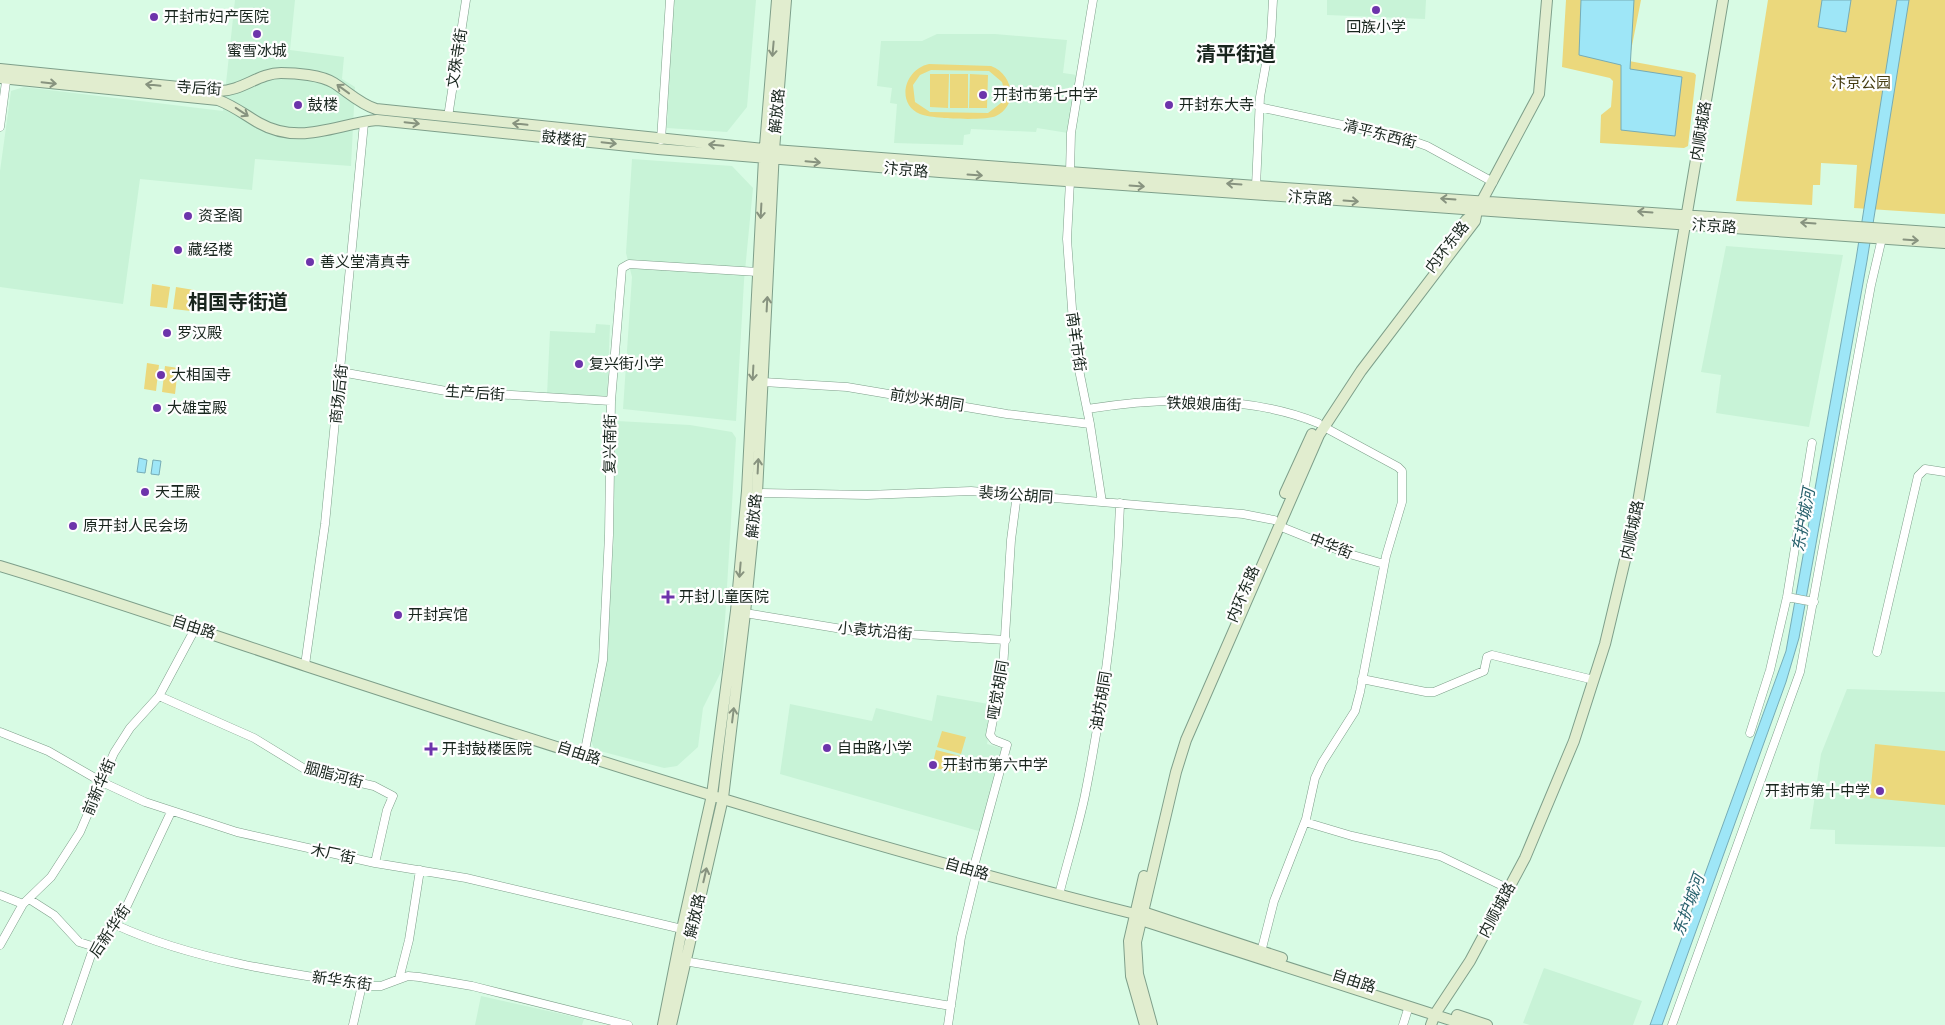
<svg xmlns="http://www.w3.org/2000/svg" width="1945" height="1025" font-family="'Asap Condensed','Noto Sans SC',sans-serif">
  <rect width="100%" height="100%" fill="#d8fbe4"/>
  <path fill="#c8f3d7" d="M235 0H295L290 50 344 57 342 79 355 87 351 166 255 159 252 190 140 179 123 304 0 287V171L11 91 24 87 223 111Z
    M673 0H756L747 107 727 132 667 128Z
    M1327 0H1426L1425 19 1327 15Z
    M937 34H995L1067 40 1063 73 1077 75 1068 133 1037 128 1036 132 971 129 970 134 964 135 963 145 894 143 897 104 890 103 892 88 877 86 881 41H922Z
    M632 159 732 166 753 188 744 281 736 421 623 409 632 277 626 253Z
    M1726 246 1843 255 1809 427 1716 413 1721 375 1701 372Z
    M596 324 610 325 607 398 547 395 550 331 595 333Z
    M617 421 690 425 732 432 736 438 722 670 703 708 698 747 677 766 664 768 600 751 594 748 590 739 606 659 614 535V461Z
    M1847 689 1945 692V847L1835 844V830L1810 829 1821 754Z
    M937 695 994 705 987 744 1004 749 982 832 780 774 790 704 872 721 876 708 932 721Z
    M1544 968 1642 1001 1633 1025H1530L1523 1023Z
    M481 996 584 1019 582 1025H475Z"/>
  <path fill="#ebd87c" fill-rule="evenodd" d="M1566 0H1641L1629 61 1694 73 1696 75 1688 146 1684 148 1600 143 1601 115 1611 107 1613 81 1610 78 1562 67Z
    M1768 0H1945V214L1854 208 1857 165 1821 163 1820 185H1813L1812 205 1736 201Z
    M929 64 991 66C1013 74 1019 105 996 116 986 121 931 119 920 114 895 103 905 69 929 64ZM931 70 989 71 1002 82 1005 93 1001 103 988 113 930 112 915 102 913 85 920 75Z
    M930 74H949L948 108 930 107Z
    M950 74H968V108H950Z
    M970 74 988 75 987 108H969Z
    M152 284 170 287 167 308 150 306Z
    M176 287 194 290 191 311 173 309Z
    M147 363 159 365 156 391 144 389Z
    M165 366 178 368 175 394 162 392Z
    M942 731 966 737 961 754 937 747Z
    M1875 744 1945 751V805L1870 798Z
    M936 750 960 756 956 773 932 767Z"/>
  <path fill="#9ee6f7" stroke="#76acb6" d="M1581 0H1634L1630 69 1682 77 1675 136 1621 130V65L1579 55Z
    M1822 0H1851L1846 32 1818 27Z
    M1897 0H1909L1867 261 1799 638 1786 682 1662 1025H1650L1786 651 1856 259Z
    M139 458 147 460 145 473 137 472Z
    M153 460 161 461 159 475 151 474Z"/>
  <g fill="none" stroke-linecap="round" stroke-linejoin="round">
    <g stroke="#7e9f8a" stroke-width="9">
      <path id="street" d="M1259 107 1407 139 1427 146 1493 182
        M448 117 466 0
        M0 127 7 74
        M661 140 670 0
        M1070 172 1071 133 1093 0
        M1070 181 1067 239 1075 350 1090 424 1102 502
        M1256 186 1260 97 1271 36 1273 0
        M341 372 446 391 611 401
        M763 382 847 387 1007 414 1090 424
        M1087 409C1159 397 1250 395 1318 423
        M757 493 867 495 971 491 1243 514 1274 520
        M1279 526 1346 553 1384 564
        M1787 597 1814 602
        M745 613 854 631 1006 640
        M1877 652 1918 476 1925 469 1945 472
        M305 665 325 524 364 123
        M1362 679 1426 692H1434L1484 671 1487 657 1492 655 1594 680
        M159 696 254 738 308 771 374 786 393 796 387 810 375 863
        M0 732 48 751 102 782 145 802 237 832 375 863 466 878 682 929
        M1750 733 1770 670 1787 597 1812 443
        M584 755 603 660 609 535 611 401 622 268 629 264 758 272
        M1305 822 1352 836 1440 856 1509 889
        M973 870 1007 745 994 740 990 735 1003 669 1011 540 1017 494
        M0 895 23 904
        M1059 895C1067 862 1078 829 1085 795 1104 699 1117 602 1120 503
        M29 899 54 915 79 942 95 947
        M116 925C192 960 289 974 372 986H381L408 976 419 977 472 986 628 1025
        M0 945 23 904 51 877 80 832 114 753 130 728 159 696 196 627
        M1260 956 1274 901 1306 819 1315 778 1322 763 1355 711 1360 692 1386 556 1402 502V471L1398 467 1324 427
        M684 961 951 1006
        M399 979 409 940 420 870
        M67 1025 91 955 123 914 171 812
        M353 1025 362 985
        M948 1025 961 937 977 871
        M1403 1025 1409 1006
        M1672 1025 1800 672 1871 285 1882 238"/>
    </g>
    <g stroke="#7e9f8a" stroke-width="12">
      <path id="secondary" d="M0 69 219 91C242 91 259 73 281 73 296 73 321 75 334 83 348 92 360 104 376 109L774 150 1256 186 1945 233
        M0 78 218 100C234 106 245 115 259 123 300 146 336 124 377 120L658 149 940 172 1945 243
        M1446 247 1466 220 1477 211
        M1285 493 1312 434
        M0 566C103 597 204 632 306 666 580 756 855 844 1135 914L1141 920 1466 1025
        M1144 876 1129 941 1131 976 1145 1025
        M1136 914 1143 912 1282 958
        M1457 1015 1487 1025
        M663 1025 682 929 712 795 736 611 747 491 764 158 777 0
        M671 1025 723 798 745 613 757 493 774 150 786 0
        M1152 1025 1138 974 1136 942 1176 772 1186 740 1319 435 1361 371 1475 221 1477 210 1539 94 1547 0
        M1431 1025 1435 1014 1470 961 1525 858 1574 741 1605 644 1636 514 1723 0"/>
    </g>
    <use href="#street" stroke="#fff" stroke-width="8"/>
    <use href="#secondary" stroke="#e1edcf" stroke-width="10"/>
  </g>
  <defs><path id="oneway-shaft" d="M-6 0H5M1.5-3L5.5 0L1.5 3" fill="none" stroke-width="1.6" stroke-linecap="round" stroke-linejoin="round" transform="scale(1.25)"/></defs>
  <g stroke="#87937f">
    <use href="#oneway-shaft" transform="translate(773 49) rotate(95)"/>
    <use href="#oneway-shaft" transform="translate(49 83) rotate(6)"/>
    <use href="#oneway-shaft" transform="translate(153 85) rotate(-174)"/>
    <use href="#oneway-shaft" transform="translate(343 89) rotate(-144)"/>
    <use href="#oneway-shaft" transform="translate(242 112) rotate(33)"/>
    <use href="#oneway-shaft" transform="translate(412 123) rotate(6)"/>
    <use href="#oneway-shaft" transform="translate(520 124) rotate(-174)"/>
    <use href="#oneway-shaft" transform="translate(609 143) rotate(6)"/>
    <use href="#oneway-shaft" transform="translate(716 145) rotate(-175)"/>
    <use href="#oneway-shaft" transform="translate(813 162) rotate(5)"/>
    <use href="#oneway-shaft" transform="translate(975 175) rotate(4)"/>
    <use href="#oneway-shaft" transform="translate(1234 184) rotate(-176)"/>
    <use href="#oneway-shaft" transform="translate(1137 186) rotate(4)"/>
    <use href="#oneway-shaft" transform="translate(1448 199) rotate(-176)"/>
    <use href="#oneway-shaft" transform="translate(1351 201) rotate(4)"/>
    <use href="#oneway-shaft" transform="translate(761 211) rotate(93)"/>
    <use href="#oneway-shaft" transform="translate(1645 212) rotate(-176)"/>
    <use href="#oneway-shaft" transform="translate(1808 223) rotate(-176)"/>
    <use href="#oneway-shaft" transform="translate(1911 240) rotate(4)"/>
    <use href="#oneway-shaft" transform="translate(767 304) rotate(-87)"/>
    <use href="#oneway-shaft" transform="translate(753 373) rotate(93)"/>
    <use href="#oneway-shaft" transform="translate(758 466) rotate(-87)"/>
    <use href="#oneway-shaft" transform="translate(740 570) rotate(95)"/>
    <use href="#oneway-shaft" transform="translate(733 715) rotate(-83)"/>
    <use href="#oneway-shaft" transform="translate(705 875) rotate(-77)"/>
  </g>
  <g fill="#6d34ab" stroke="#fefefe" stroke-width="2">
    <circle cx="1376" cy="10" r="5"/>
    <circle cx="154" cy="17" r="5"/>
    <circle cx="257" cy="34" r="5"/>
    <circle cx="983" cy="95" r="5"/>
    <circle cx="298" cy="105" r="5"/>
    <circle cx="1169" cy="105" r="5"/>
    <circle cx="188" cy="216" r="5"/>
    <circle cx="178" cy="250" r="5"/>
    <circle cx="310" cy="262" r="5"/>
    <circle cx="167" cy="333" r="5"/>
    <circle cx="579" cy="364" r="5"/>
    <circle cx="161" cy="375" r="5"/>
    <circle cx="157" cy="408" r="5"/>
    <circle cx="145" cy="492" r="5"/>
    <circle cx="73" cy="526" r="5"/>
    <path d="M665.5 589.5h5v5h5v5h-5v5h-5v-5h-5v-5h5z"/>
    <circle cx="398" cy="615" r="5"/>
    <circle cx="827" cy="748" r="5"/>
    <path d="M428.5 741.5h5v5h5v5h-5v5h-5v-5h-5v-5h5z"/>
    <circle cx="933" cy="765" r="5"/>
    <circle cx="1880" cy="791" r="5"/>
  </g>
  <g text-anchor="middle" stroke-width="4.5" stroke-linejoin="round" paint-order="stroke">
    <g font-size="15" fill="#18251d" stroke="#fefefe" text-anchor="start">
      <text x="164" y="22">开封市妇产医院</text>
      <text x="1376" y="32" text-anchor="middle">回族小学</text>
      <text x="257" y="56" text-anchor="middle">蜜雪冰城</text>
      <text x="993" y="100">开封市第七中学</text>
      <text x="308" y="110">鼓楼</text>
      <text x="1179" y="110">开封东大寺</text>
      <text x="198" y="221">资圣阁</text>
      <text x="188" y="255">藏经楼</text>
      <text x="320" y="267">善义堂清真寺</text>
      <text x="177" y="338">罗汉殿</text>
      <text x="589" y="369">复兴街小学</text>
      <text x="171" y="380">大相国寺</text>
      <text x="167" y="413">大雄宝殿</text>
      <text x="155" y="497">天王殿</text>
      <text x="83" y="531">原开封人民会场</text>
      <text x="679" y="602">开封儿童医院</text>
      <text x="408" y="620">开封宾馆</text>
      <text x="837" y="753">自由路小学</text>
      <text x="442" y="754">开封鼓楼医院</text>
      <text x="943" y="770">开封市第六中学</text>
      <text x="1870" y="796" text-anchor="end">开封市第十中学</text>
    </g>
    <g font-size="15" fill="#18251d" stroke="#fefefe">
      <text transform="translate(457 58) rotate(-81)" y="5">文殊寺街</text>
      <text transform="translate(199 88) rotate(4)" y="5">寺后街</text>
      <text transform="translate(777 111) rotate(-85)" y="5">解放路</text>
      <text transform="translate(1701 131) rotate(-81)" y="5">内顺城路</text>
      <text transform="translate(1380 134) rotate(14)" y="5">清平东西街</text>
      <text transform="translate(564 139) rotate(6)" y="5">鼓楼街</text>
      <text transform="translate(906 170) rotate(5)" y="5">汴京路</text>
      <text transform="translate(1310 198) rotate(4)" y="5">汴京路</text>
      <text transform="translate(1714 226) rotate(4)" y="5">汴京路</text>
      <text transform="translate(1447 247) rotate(-52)" y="5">内环东路</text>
      <text transform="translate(1076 342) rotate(82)" y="5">南羊市街</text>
      <text transform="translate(475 393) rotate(4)" y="5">生产后街</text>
      <text transform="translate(339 394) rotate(-84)" y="5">商场后街</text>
      <text transform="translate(927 400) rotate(9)" y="5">前炒米胡同</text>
      <text transform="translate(1204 404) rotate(2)" y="5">铁娘娘庙街</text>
      <text transform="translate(610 444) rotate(-89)" y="5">复兴南街</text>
      <text transform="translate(1016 495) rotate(4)" y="5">裴场公胡同</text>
      <text transform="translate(754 516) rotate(-85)" y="5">解放路</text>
      <text transform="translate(1632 530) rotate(-78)" y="5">内顺城路</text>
      <text transform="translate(1331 546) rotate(21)" y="5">中华街</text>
      <text transform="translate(1243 594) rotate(-67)" y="5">内环东路</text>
      <text transform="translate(194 627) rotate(18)" y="5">自由路</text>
      <text transform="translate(875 631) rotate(5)" y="5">小袁坑沿街</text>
      <text transform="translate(998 690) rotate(-80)" y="5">哑觉胡同</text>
      <text transform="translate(1101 701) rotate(-80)" y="5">油坊胡同</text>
      <text transform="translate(579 753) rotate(18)" y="5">自由路</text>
      <text transform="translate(334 775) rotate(15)" y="5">胭脂河街</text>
      <text transform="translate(99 787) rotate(-67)" y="5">前新华街</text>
      <text transform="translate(333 854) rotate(12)" y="5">木厂街</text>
      <text transform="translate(967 869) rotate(16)" y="5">自由路</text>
      <text transform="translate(1497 910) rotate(-62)" y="5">内顺城路</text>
      <text transform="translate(695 916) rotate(-77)" y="5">解放路</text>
      <text transform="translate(110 931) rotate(-56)" y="5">后新华街</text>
      <text transform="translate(342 981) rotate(8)" y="5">新华东街</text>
      <text transform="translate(1354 981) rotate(18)" y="5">自由路</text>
    </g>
    <g font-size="15" fill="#443b0f" stroke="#fefefe">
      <text x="1861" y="88">汴京公园</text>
    </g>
    <g font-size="16" font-style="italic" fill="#27606c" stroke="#fefefe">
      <text transform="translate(1803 520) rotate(-80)" y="6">东护城河</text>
      <text transform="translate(1688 905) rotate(-70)" y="6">东护城河</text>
    </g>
    <g font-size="20" font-weight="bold" fill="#18251d" stroke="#fefefe">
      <text x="1236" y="61">清平街道</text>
      <text x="238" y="309">相国寺街道</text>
    </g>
  </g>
</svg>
